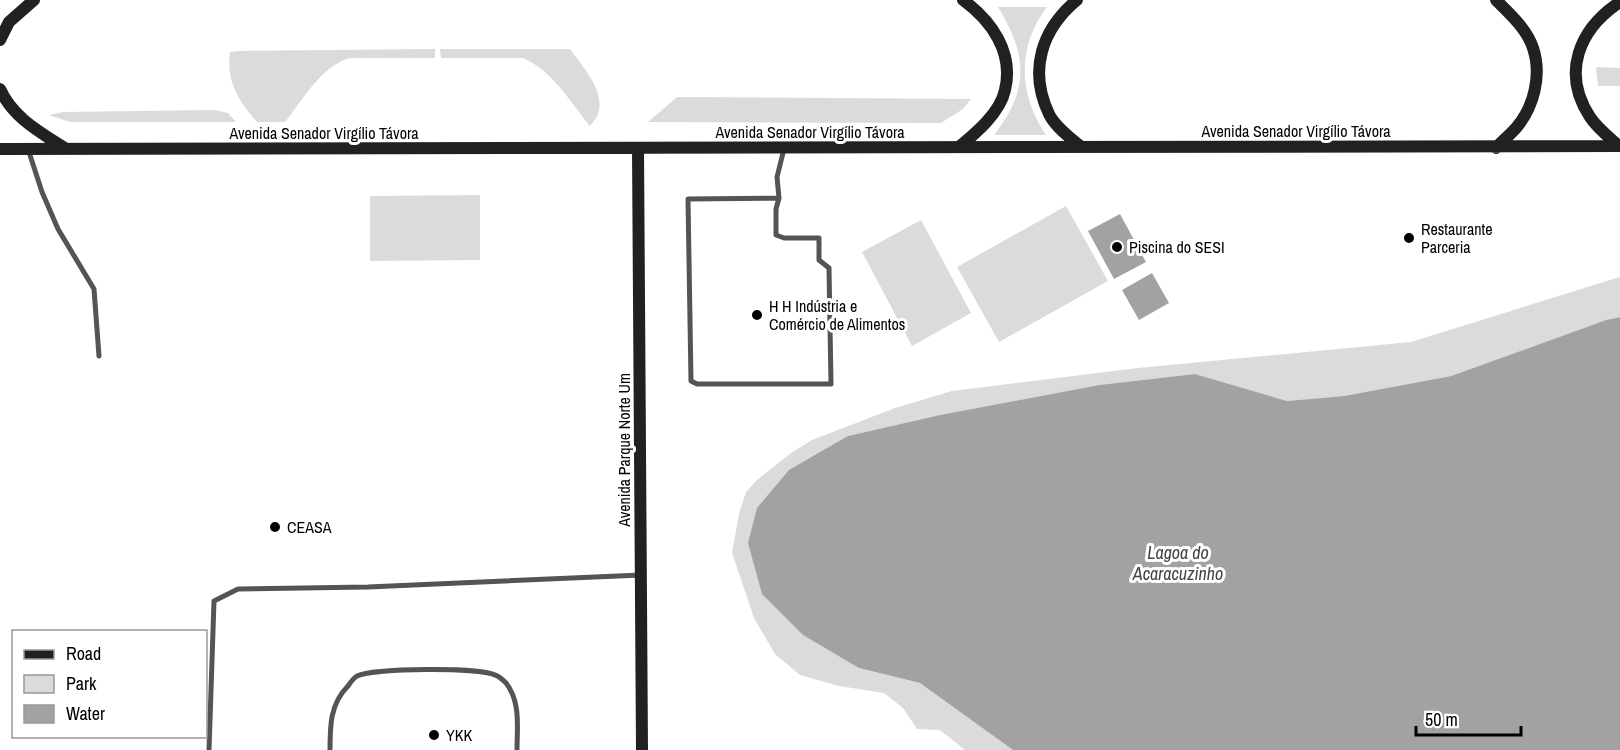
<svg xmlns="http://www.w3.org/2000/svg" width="1620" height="750" font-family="'Archivo Narrow',sans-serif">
  <rect width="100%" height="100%" fill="#fff"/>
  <path fill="#dbdbdb" d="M998 7H1047C1017 46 1018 94 1046 135H994C1030 90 1027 54 998 7Z
    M435 49V58H349C320 68 304 98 285 122H257C238 101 226 80 230 52L238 51Z
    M440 49H570C582 66 606 91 598 114 597 118 593 122 590 126 570 102 552 70 523 58H441Z
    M1596 67 1620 68V86H1598Z
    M677 97 971 99 963 109 941 123 648 122Z
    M214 110 228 113 236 122H70L49 115 63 112Z
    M480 195V260L370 261V196Z
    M1066 206 1108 281 999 342 957 267Z
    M921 220 971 313 912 346 862 252Z
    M1620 277V317L1606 320 1451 376 1344 396 1287 401 1195 374 1099 385 940 415 848 436 859 668 920 683 1013 750H965L940 730 917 729 903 708 884 693 839 686 800 675 775 654 754 618 732 553 739 514 746 492 757 480 791 453 812 440 895 408 952 391 1138 368 1411 342Z"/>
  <path fill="#a2a2a2" d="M1120 214 1146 262 1114 279 1088 231Z
    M1152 273 1169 303 1139 320 1122 290Z
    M1620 317V750H1013L920 683 859 668 803 635 762 594 748 543 757 508 789 470 848 436 940 415 1099 385 1195 374 1287 401 1344 396 1451 376 1606 320Z"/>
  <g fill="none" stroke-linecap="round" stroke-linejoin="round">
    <path stroke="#545454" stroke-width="5" d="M28 149 42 192 58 229 94 289 99 356
      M779 198 688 199 691 381 697 384H831L829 268 819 260V238H784L776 235V209L779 198 777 177 784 149
      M209 750 214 601 238 589 368 587 641 575
      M330 750C330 726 330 704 348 686 350 683 354 678 357 676 374 668 479 667 495 675 499 676 503 680 506 683 521 702 517 728 517 750"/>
    <path stroke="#212121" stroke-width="12" d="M1077 0C1042 29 1028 70 1049 114 1055 127 1071 138 1081 147
      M0 40 9 22 34 0
      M0 89C13 118 40 132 66 149
      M1619 146C1609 137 1597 128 1590 117 1561 73 1579 29 1620 2
      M959 147C976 133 1000 113 1005 90 1014 53 992 21 963 0
      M1496 148C1502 141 1510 135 1516 128 1534 107 1542 75 1533 48 1527 29 1510 14 1496 0
      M0 149 1620 146
      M638 149 642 750"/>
  </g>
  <g fill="#000" stroke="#fff" stroke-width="2">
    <circle cx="1409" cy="238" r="6"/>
    <circle cx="1117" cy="247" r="6"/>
    <circle cx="757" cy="315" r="6"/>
    <circle cx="275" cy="527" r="6"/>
    <circle cx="434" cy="735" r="6"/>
  </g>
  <g text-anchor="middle" stroke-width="6" stroke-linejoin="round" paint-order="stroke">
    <g font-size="16" fill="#000" stroke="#fff">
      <text x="1296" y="137">Avenida Senador Virgílio Távora</text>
      <text x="810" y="138">Avenida Senador Virgílio Távora</text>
      <text x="324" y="139">Avenida Senador Virgílio Távora</text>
      <text transform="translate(624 450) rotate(-90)" y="6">Avenida Parque Norte Um</text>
    </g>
    <g font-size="16" fill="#000" stroke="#fff" text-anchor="start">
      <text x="1421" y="235">Restaurante<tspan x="1421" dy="18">Parceria</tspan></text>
      <text x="1129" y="253">Piscina do SESI</text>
      <text x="769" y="312">H H Indústria e<tspan x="769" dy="18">Comércio de Alimentos</tspan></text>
      <text x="287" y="533">CEASA</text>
      <text x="446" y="741">YKK</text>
    </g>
    <g font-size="18" font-style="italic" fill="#434343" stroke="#fff">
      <text x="1178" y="559">Lagoa do<tspan x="1178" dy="21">Acaracuzinho</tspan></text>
    </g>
  </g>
  <rect x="12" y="630" width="195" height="108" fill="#ffffff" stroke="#999999" stroke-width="1.5"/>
  <rect x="24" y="650" width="30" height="9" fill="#212121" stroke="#999999" stroke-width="1.5"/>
  <text x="66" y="660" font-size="18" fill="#000000">Road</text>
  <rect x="24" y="675" width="30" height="18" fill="#dbdbdb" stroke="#999999" stroke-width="1.5"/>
  <text x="66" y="690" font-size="18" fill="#000000">Park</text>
  <rect x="24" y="705" width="30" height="18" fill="#a2a2a2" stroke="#999999" stroke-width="1.5"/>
  <text x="66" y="720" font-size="18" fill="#000000">Water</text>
  <path d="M1416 726v9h105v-9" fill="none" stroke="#000000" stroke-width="3"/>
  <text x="1425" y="726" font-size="18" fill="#000000" stroke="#ffffff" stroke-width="4.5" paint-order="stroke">50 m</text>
</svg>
